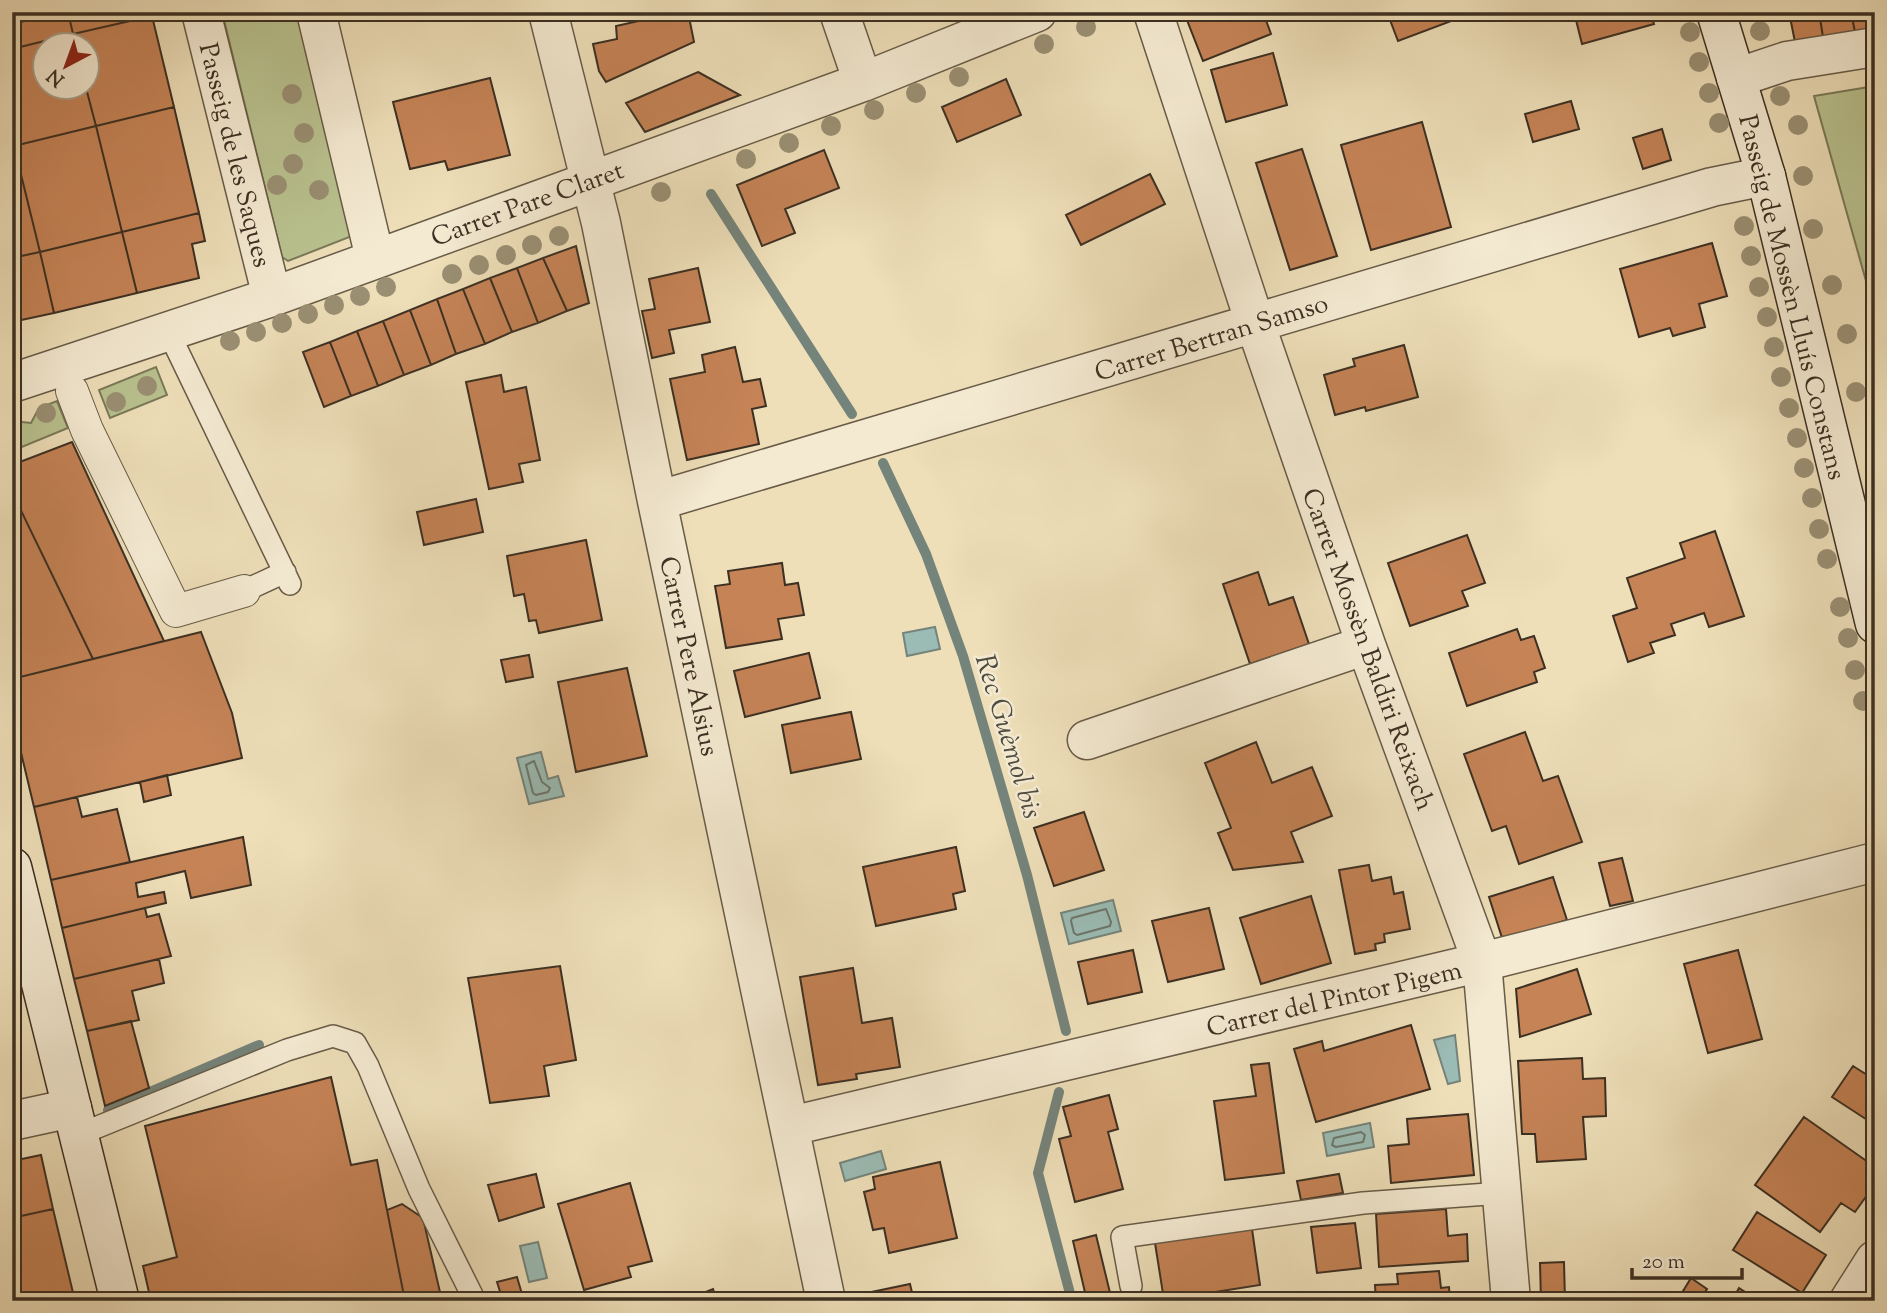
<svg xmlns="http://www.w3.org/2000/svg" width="1887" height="1313" font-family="'Sorts Mill Goudy',serif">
  <rect width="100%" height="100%" fill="#eedfb9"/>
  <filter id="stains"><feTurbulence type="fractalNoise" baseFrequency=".00286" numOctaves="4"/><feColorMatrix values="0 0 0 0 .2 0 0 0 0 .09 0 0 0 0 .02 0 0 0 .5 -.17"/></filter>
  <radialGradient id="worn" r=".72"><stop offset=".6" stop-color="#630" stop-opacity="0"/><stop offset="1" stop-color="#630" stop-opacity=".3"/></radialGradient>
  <path fill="#b9c28f" stroke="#7a7959" stroke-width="2" d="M222 12H303L352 236 288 261 282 257Z
    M1875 86V313L1814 96Z
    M156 367 167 395 110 418 99 390Z
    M57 401 68 428 12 451V416L15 415 22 422 31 423 39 408Z"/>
  <path fill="#9bbcb5" stroke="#75847b" stroke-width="2" d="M935 627 940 649 907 656 903 633Z
    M541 752 548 779 558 776 564 796 529 804 517 758Z
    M1113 900 1121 931 1069 944 1061 913Z
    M1455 1035 1460 1081 1448 1084 1434 1040Z
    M1370 1123 1374 1147 1327 1156 1323 1133Z
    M881 1151 886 1169 845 1181 840 1163Z
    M538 1242 547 1278 529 1282 520 1246Z"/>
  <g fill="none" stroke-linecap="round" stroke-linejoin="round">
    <path stroke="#6c766c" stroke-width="2" d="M534 761 542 782 550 788 548 792 536 795 533 793 526 765Z
      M1106 909 1111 922 1110 926 1077 935 1074 933 1071 921 1072 918Z
      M1361 1132 1365 1135 1363 1142 1336 1147 1332 1145 1334 1138Z"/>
    <path stroke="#75847b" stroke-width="10" d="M711 194 852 414
      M883 463 926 554 963 656 1027 875 1066 1031
      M1059 1092 1038 1173 1072 1301
      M108 1110 259 1045"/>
  </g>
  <path fill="#c58356" stroke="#3c3023" stroke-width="2" d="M12 12H59V13L12 24Z
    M59 12H68L73 34 12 49V24Z
    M68 12H151L152 16 73 34Z
    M679 12H688L694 42 606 82 599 71 593 44 617 39 616 26Z
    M1192 12H1263L1271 34 1203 61 1185 15Z
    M1387 12H1451L1454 20 1398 41Z
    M1574 12H1650L1654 24 1582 44Z
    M1789 12H1819L1823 37 1795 42Z
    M1819 12H1851L1855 32 1823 37Z
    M1851 12H1875V28L1855 32Z
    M152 16 174 107 96 126 86 88 88 46H76L73 34Z
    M73 34 76 46H46V88H86L96 126 14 146 12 49Z
    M1273 53 1287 105 1226 122 1211 70Z
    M698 72 740 95 645 132 626 103Z
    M490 78 510 155 448 170 445 161 410 169 393 102Z
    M1006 79 1021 115 957 142 942 107Z
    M1571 101 1579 129 1533 142 1525 114Z
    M174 107 199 213 122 232 96 126Z
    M1422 122 1451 227 1371 250 1341 145Z
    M96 126 122 232 40 252 14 146Z
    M1662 129 1671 160 1643 169 1633 138Z
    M12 146H14L40 252 12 258Z
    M1302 149 1337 256 1290 270 1256 163Z
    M824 150 839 188 785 209 795 233 762 246 737 185Z
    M1150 174 1165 204 1081 245 1066 215Z
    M199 213 205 241 192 244 199 278 137 293 122 232Z
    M122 232 137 293 54 313 40 252Z
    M1712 243 1727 296 1699 304 1705 327 1673 336 1670 328 1639 337 1620 269Z
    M576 246 589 303 567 311 543 258Z
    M40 252 54 313 12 322V258Z
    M543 258 567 311 538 323 517 268Z
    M517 268 538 323 512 332 490 278Z
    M698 268 710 322 669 330 674 353 652 358 642 311 655 309 649 279Z
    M490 278 512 332 485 344 463 289Z
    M463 289 485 344 456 354 437 299Z
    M437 299 456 354 431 365 410 310Z
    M410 310 431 365 404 375 383 321Z
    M383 321 404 375 378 386 357 331Z
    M357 331 378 386 351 396 330 342Z
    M330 342 351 396 324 407 303 352Z
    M1404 345 1418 397 1366 411 1365 407 1335 415 1324 375 1355 366 1353 359Z
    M735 347 743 382 760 379 766 406 752 409 759 444 687 460 670 379 705 372 702 355Z
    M501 375 504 392 526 387 540 460 519 464 523 482 489 489 466 382Z
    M72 442 164 641 93 659 12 492V465Z
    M12 492 93 659 12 679Z
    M476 499 483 532 424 545 417 512Z
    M1715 531 1744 616 1709 627 1704 613 1671 624 1675 635 1650 643 1654 653 1628 662 1613 616 1637 608 1627 578 1685 558 1680 543Z
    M1467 535 1485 583 1462 591 1468 606 1410 626 1388 563Z
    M586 540 602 620 539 633 536 620 529 621 524 594 514 596 507 556Z
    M782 563 785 585 798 583 804 615 778 619 782 639 726 648 715 586 730 584 728 571Z
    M1258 572 1269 605 1293 597 1309 644 1250 664 1223 584Z
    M1517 629 1521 640 1534 636 1545 668 1534 672 1537 682 1467 706 1449 653Z
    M201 632 232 713 242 758 34 807 12 715V679Z
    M809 653 820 698 745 717 734 671Z
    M529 655 533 677 506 682 501 660Z
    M627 668 647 756 576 772 558 682Z
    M851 712 861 759 791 773 782 725Z
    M1525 732 1543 781 1558 776 1582 842 1519 864 1506 826 1492 831 1464 754Z
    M1256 742 1272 783 1312 767 1332 816 1291 832 1303 862 1233 870 1218 833 1231 828 1205 763Z
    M167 775 171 795 144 802 140 782Z
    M77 797 82 817 117 809 130 862 51 880 34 807Z
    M1084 812 1104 870 1054 886 1034 828Z
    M243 837 251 885 191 898 185 871 136 883 138 897 164 892 166 903 62 928 51 880Z
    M956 847 965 891 953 894 956 909 876 926 863 867Z
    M1622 858 1633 901 1610 906 1599 863Z
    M1369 865 1372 881 1391 877 1394 894 1403 892 1410 929 1384 934 1385 942 1375 944 1376 950 1355 954 1339 870Z
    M1553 877 1567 920 1503 941 1489 897Z
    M1311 896 1331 963 1261 984 1240 918Z
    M145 908 147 917 159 914 171 956 74 979 62 928Z
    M1209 908 1224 969 1168 982 1152 921Z
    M1133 950 1142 992 1088 1004 1078 962Z
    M1738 950 1762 1039 1708 1053 1684 964Z
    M159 959 164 983 132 991 139 1020 87 1031 74 979Z
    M560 966 576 1060 544 1066 549 1096 490 1103 468 978Z
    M853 968 862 1023 892 1018 900 1067 856 1074 857 1079 818 1085 800 977Z
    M1577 969 1591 1014 1520 1037 1516 989Z
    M131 1021 149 1088 105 1106 87 1031Z
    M1411 1025 1430 1089 1316 1122 1294 1049 1322 1041 1324 1051Z
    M1582 1058 1583 1079 1605 1078 1606 1116 1583 1117 1586 1159 1537 1162 1535 1134H1522L1518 1061Z
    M1269 1063 1284 1173 1225 1180 1214 1101 1256 1096 1251 1065Z
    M1853 1066 1875 1080V1125L1832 1097Z
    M331 1077 351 1165 377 1160 405 1301H151L143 1266 177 1257 145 1126Z
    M1109 1095 1118 1129 1108 1132 1123 1189 1075 1202 1059 1139 1071 1136 1063 1107Z
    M1468 1114 1474 1175 1391 1183 1388 1146 1409 1144 1407 1119Z
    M1804 1117 1875 1167V1184L1855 1212 1841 1203 1820 1232 1755 1185Z
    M41 1155 53 1209 12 1218V1161Z
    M940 1162 957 1238 889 1253 884 1228 873 1230 864 1192 875 1189 873 1177Z
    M536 1174 544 1207 499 1221 488 1185Z
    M1339 1174 1343 1193 1301 1200 1297 1181Z
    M630 1183 652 1261 628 1267 631 1277 584 1290 558 1204Z
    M402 1204 423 1218 442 1301H405L387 1210Z
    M53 1209 75 1301H12V1218Z
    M1446 1209 1448 1236 1467 1234 1468 1261 1379 1267 1376 1214Z
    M1757 1212 1826 1255 1802 1293 1733 1250Z
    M1355 1223 1361 1268 1317 1273 1311 1227Z
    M1252 1229 1260 1285 1164 1300 1155 1243Z
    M1096 1235 1112 1301H1087L1073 1241Z
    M1564 1262 1565 1301H1541L1540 1263Z
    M1439 1271 1441 1288 1449 1287 1450 1301H1376L1375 1285 1398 1284 1397 1274Z
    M517 1277 524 1301H503L497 1282Z
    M1691 1278 1707 1289 1699 1301H1677Z
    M910 1284 914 1301H853L852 1296Z
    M1739 1288 1759 1301H1732Z
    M713 1289 717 1301H683Z"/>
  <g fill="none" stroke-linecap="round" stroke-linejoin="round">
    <g stroke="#685c48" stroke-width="24">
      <path id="service" d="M168 331 290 584
        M244 591 285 572
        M78 1135 287 1050 333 1036 355 1043 368 1066 419 1189 474 1299
        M1131 1286 1122 1237 1363 1203 1502 1193"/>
    </g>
    <g stroke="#685c48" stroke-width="34">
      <path id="pedestrian" d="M72 391 87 430 176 611 244 591"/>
    </g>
    <g stroke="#685c48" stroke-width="41">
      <path id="minor" d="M201 12 272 297
        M316 12 375 258
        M548 12 601 223 657 501 826 1301
        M839 12 863 82
        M1153 12 1255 323 1366 645 1482 962 1511 1301
        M1736 78 1787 61 1875 47
        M12 383 272 297 863 82 1037 12
        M657 501 1712 187 1766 176
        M1087 740 1366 645
        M12 1121 72 1108
        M791 1126 1482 962 1875 862
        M1849 1301 1875 1260"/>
    </g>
    <g stroke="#3c3023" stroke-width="41">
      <path id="secondary" d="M1716 12 1766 176 1875 624
        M12 867 120 1301"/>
    </g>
    <use href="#service" stroke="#f4ead2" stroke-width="21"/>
    <use href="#pedestrian" stroke="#f4ead2" stroke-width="32"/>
    <use href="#minor" stroke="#f4ead2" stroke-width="38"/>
    <use href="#secondary" stroke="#f4ead2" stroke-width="38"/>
  </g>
  <g fill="#9a8f73">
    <circle cx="1086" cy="27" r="10"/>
    <circle cx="1760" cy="31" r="10"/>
    <circle cx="1690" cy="32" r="10"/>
    <circle cx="1044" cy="44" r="10"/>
    <circle cx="1699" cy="62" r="10"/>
    <circle cx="959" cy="77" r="10"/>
    <circle cx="916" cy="93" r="10"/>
    <circle cx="1709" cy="93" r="10"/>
    <circle cx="292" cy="94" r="10"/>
    <circle cx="1780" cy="96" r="10"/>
    <circle cx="874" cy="110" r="10"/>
    <circle cx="1719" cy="123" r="10"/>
    <circle cx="1798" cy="125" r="10"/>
    <circle cx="831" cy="126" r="10"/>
    <circle cx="304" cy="133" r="10"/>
    <circle cx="789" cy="143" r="10"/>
    <circle cx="746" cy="159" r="10"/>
    <circle cx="293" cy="164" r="10"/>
    <circle cx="1803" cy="176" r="10"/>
    <circle cx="277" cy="185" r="10"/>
    <circle cx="319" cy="190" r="10"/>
    <circle cx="661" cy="192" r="10"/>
    <circle cx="1744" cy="226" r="10"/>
    <circle cx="1813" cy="229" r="10"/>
    <circle cx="559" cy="236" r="10"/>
    <circle cx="532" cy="245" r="10"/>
    <circle cx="506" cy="255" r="10"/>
    <circle cx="1751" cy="256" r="10"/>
    <circle cx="479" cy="265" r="10"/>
    <circle cx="452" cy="274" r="10"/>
    <circle cx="1832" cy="285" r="10"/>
    <circle cx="386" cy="287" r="10"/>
    <circle cx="1759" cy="287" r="10"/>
    <circle cx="360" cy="296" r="10"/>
    <circle cx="334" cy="305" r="10"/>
    <circle cx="308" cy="314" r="10"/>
    <circle cx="1767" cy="317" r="10"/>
    <circle cx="282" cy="323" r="10"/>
    <circle cx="256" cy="332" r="10"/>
    <circle cx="1847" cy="334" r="10"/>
    <circle cx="230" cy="341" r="10"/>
    <circle cx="1774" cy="347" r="10"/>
    <circle cx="1781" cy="377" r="10"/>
    <circle cx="147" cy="386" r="10"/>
    <circle cx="1856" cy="392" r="10"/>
    <circle cx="116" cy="402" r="10"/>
    <circle cx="1789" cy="408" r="10"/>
    <circle cx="46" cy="413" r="10"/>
    <circle cx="1797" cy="438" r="10"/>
    <circle cx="1804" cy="468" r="10"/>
    <circle cx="1812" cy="498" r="10"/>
    <circle cx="1819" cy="529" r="10"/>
    <circle cx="1827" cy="559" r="10"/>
    <circle cx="1840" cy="607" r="10"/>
    <circle cx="1848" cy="638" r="10"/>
    <circle cx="1855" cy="670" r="10"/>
    <circle cx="1863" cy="701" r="10"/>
  </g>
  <g text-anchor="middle" stroke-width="5" stroke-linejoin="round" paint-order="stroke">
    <g font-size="26" fill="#3c3023" stroke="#f4ead2">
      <text transform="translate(236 155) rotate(76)" y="9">Passeig de les Saques</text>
      <text transform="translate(527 203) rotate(-20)" y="9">Carrer Pare Claret</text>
      <text transform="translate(1793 297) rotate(76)" y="9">Passeig de Mossèn Lluís Constans</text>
      <text transform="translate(1211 337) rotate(-17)" y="9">Carrer Bertran Samso</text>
      <text transform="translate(1369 649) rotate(70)" y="9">Carrer Mossèn Baldiri Reixach</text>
      <text transform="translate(690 656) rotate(78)" y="9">Carrer Pere Alsius</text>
      <text transform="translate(1334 998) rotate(-13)" y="9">Carrer del Pintor Pigem</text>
    </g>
    <g font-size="28" font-style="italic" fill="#4f4c40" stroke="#f4ead2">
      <text transform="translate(1010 736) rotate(73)" y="10">Rec Guèmol bis</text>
    </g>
  </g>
  <rect width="1887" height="1313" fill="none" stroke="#eedfb9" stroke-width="42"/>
  <rect x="14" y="14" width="1859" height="1285" fill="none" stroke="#3c3023" stroke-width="3.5"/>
  <rect x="21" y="21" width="1845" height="1271" fill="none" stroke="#3c3023" stroke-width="2"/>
  <g transform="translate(66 66) rotate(221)"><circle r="33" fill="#f4ead2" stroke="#aaa08c" stroke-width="2"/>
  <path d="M0-5L12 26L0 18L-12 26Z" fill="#8f2418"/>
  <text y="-10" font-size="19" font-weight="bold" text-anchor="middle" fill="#3c3023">N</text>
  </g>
  <path d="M1632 1268v10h110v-10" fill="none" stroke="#3c3023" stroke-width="3.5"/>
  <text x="1642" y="1268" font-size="21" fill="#3c3023" stroke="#f4ead2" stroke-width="5" paint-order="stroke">20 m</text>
  <rect width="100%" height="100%" filter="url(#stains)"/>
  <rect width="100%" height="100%" fill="url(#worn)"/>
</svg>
